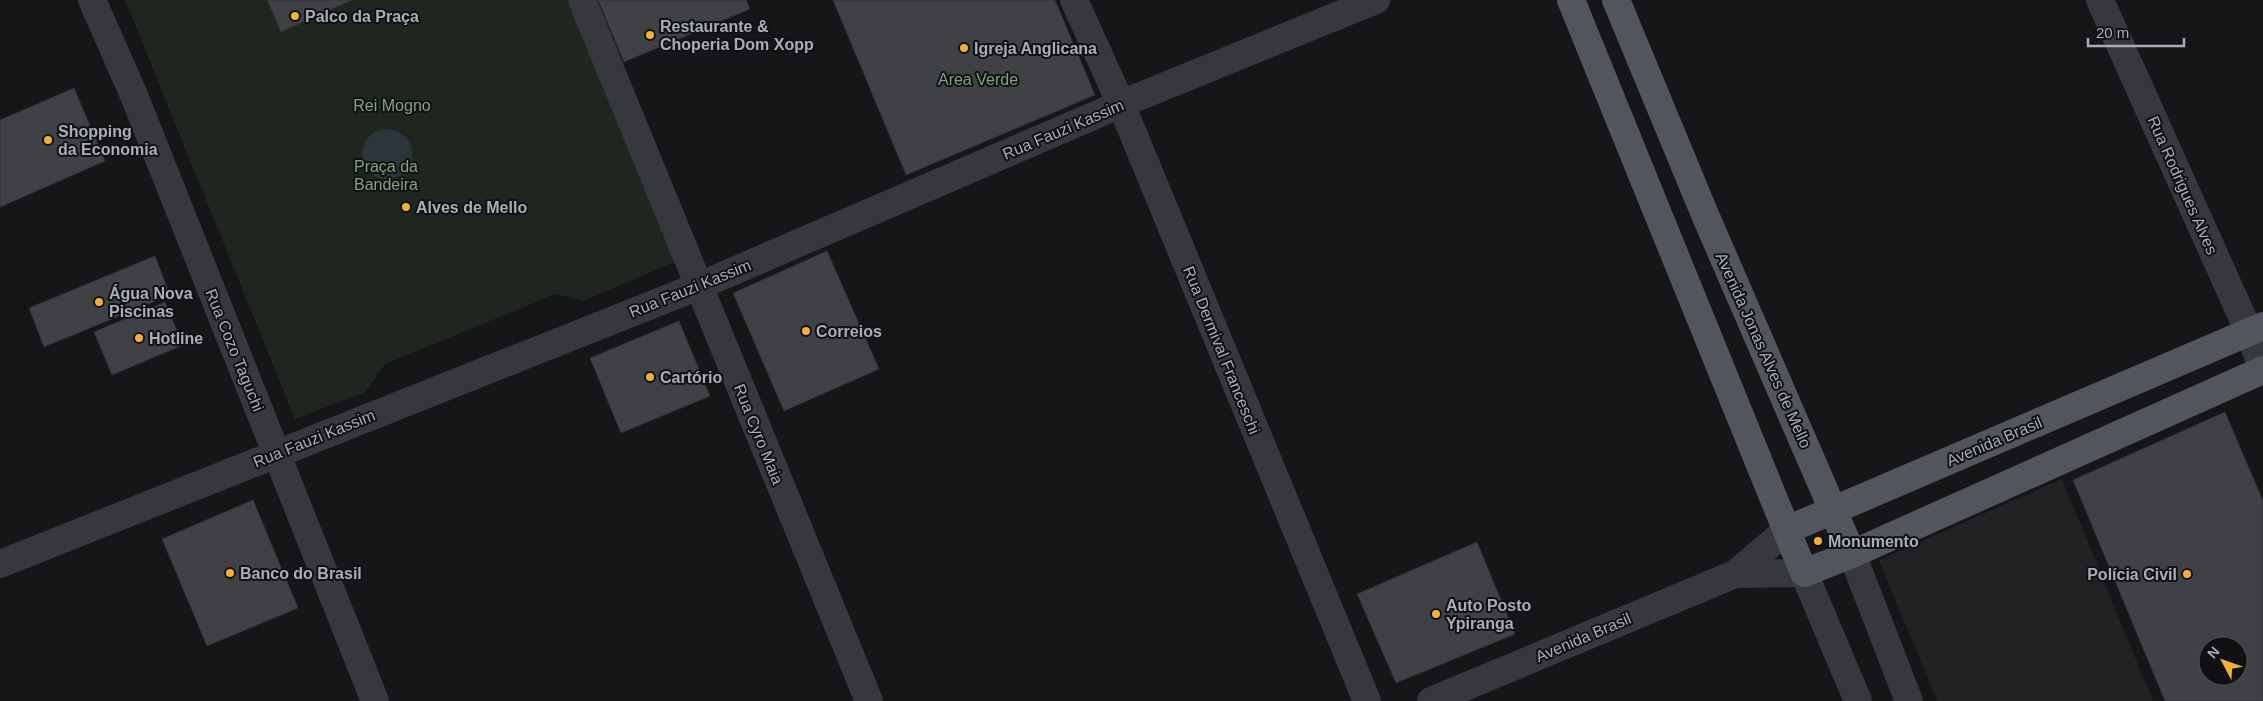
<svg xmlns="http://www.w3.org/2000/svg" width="2263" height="701" font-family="Arial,sans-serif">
  <rect width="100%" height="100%" fill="#161618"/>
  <path fill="#222225" d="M2062 479 2153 701H1937L1879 560Z"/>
  <path fill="#1e261f" d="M125 0H569L675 262 583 301 556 294 385 364 365 392 295 419Z"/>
  <path fill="#2c353c" d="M362 154a25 25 0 1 1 50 0a25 25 0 1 1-50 0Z"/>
  <path fill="#404145" stroke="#303034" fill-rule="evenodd" d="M267 0H352L281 32Z
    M598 0H746L750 9 624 62Z
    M833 0H1055L1095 95 906 175Z
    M74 88 105 161 0 207V120Z
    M827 251 879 369 784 411 733 293Z
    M155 256 170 295 44 347 29 308Z
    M165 302 183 345 112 375 94 332Z
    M679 321 710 396 621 433 590 358Z
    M2225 412 2263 501V701H2165L2073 480ZM2208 646H2238V676H2208Z
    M253 500 298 608 207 646 162 539Z
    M1477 542 1515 634 1396 683 1357 594Z"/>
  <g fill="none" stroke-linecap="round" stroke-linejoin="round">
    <path stroke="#37383d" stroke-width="28" d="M92 0 133 93 375 701
      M582 0 869 701
      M1074 0 1121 104 1367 701
      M2100 0 2249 332 2263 370
      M1852 554 1909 701
      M0 564 699 286 1121 104 1376 0
      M1735 574 1804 573 1858 701
      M1431 701 1735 574 1787 530"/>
    <path stroke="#53555c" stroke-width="28" d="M1571 0 1804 573 1852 554 2263 370
      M1616 0 1706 217 1852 554
      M1787 530 2263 326"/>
  </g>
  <g fill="#f2b134" stroke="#111113" stroke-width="2">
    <circle cx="295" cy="16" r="5"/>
    <circle cx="650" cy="35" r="5"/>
    <circle cx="964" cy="48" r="5"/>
    <circle cx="48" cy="140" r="5"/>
    <circle cx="406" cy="207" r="5"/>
    <circle cx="99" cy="302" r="5"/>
    <circle cx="806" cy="331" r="5"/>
    <circle cx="139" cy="338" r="5"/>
    <circle cx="650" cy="377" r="5"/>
    <circle cx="1818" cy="541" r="5"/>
    <circle cx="230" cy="573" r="5"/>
    <circle cx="2187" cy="574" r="5"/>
    <circle cx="1436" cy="614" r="5"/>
  </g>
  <g text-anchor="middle" stroke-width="4" stroke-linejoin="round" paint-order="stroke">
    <g font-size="16" font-weight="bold" fill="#a8adb8" stroke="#111113" text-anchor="start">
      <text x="305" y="22">Palco da Praça</text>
      <text x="660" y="32">Restaurante &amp;<tspan x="660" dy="18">Choperia Dom Xopp</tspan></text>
      <text x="974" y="54">Igreja Anglicana</text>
      <text x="58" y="137">Shopping<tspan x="58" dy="18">da Economia</tspan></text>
      <text x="416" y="213">Alves de Mello</text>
      <text x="109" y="299">Água Nova<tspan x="109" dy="18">Piscinas</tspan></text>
      <text x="816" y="337">Correios</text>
      <text x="149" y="344">Hotline</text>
      <text x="660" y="383">Cartório</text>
      <text x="1828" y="547">Monumento</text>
      <text x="240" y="579">Banco do Brasil</text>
      <text x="2177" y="580" text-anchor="end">Polícia Civil</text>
      <text x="1446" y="611">Auto Posto<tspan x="1446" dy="18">Ypiranga</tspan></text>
    </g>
    <g font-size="16" fill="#7fa381" stroke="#111113">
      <text x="978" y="85">Area Verde</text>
      <text x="392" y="111">Rei Mogno</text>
      <text x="386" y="172">Praça da<tspan x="386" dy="18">Bandeira</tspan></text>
    </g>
    <g font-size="16" fill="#a8adb8" stroke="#111113">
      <text transform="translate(1063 129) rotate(-23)" y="6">Rua Fauzi Kassim</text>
      <text transform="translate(2183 185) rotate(66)" y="6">Rua Rodrigues Alves</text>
      <text transform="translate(690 288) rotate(-22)" y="6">Rua Fauzi Kassim</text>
      <text transform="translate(235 350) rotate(68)" y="6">Rua Cozo Taguchi</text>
      <text transform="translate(1222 350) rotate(68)" y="6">Rua Dermival Franceschi</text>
      <text transform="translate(1764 350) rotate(66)" y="6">Avenida Jonas Alves de Mello</text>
      <text transform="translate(759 434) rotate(68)" y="6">Rua Cyro Maia</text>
      <text transform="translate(314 438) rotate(-22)" y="6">Rua Fauzi Kassim</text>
      <text transform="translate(1994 441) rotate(-23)" y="6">Avenida Brasil</text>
      <text transform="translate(1583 637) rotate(-23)" y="6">Avenida Brasil</text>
    </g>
  </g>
  <g transform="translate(2223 661) rotate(311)"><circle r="24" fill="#111113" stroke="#4d4f55"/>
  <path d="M0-4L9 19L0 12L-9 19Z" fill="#f2b134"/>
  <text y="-8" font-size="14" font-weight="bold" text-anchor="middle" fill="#a8adb8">N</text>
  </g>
  <path d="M2088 38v8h96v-8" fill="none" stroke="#a8adb8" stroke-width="2.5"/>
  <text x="2096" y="38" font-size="15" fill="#a8adb8" stroke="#111113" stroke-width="4" paint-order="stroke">20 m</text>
</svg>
